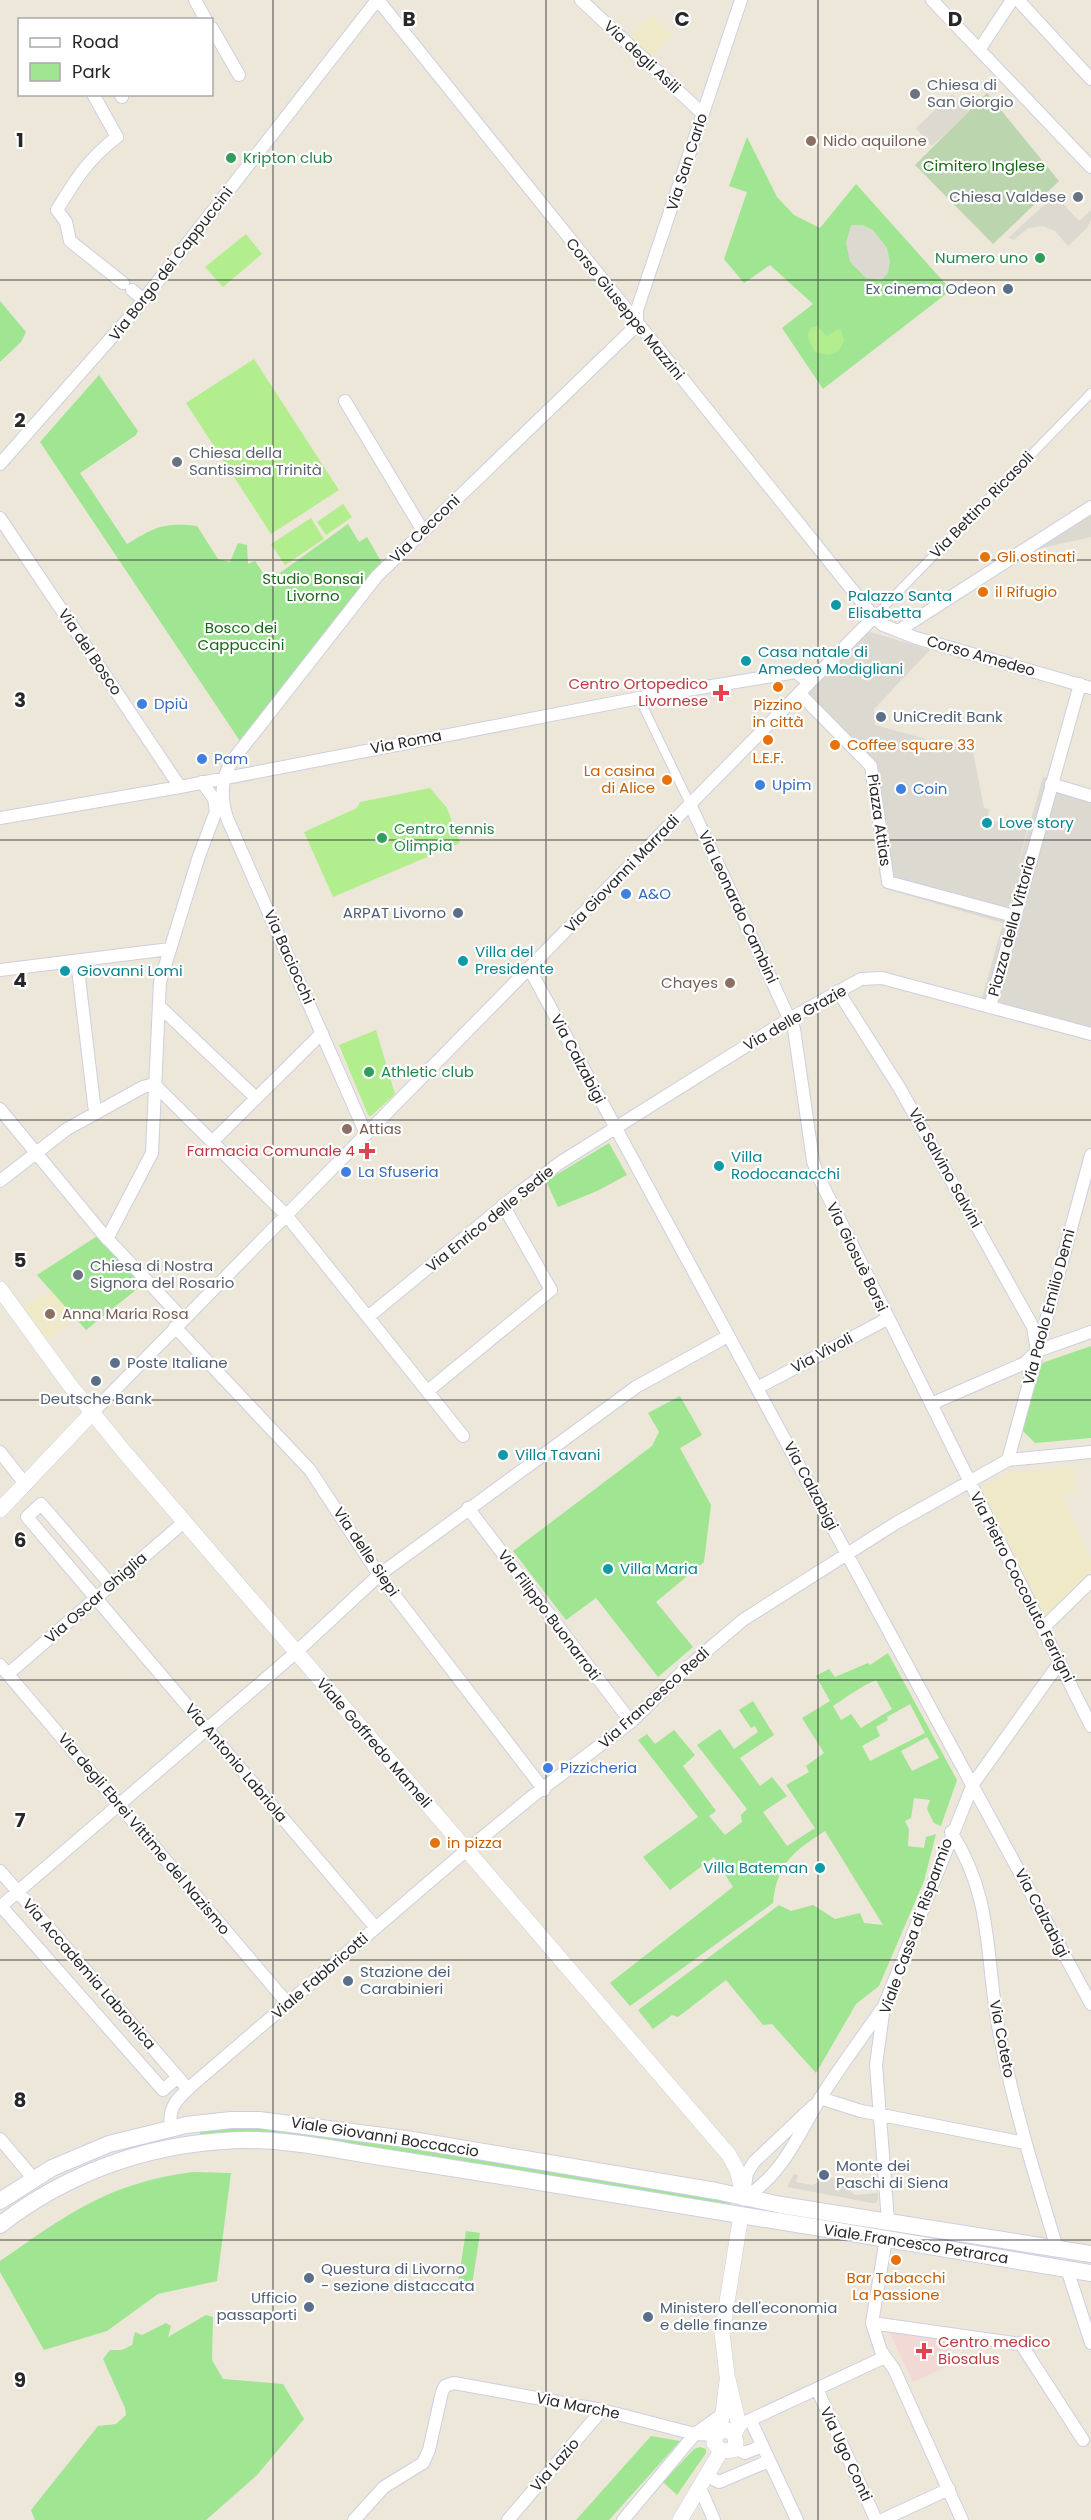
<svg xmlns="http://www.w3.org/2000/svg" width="1091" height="2520" font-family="Poppins,sans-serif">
  <rect width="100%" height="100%" fill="#ece7d9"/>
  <path fill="#efe9c7" d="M651 15 672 35 651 58 629 37Z
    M50 1290 53 1294 58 1291 77 1318 45 1341 22 1309Z
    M1074 1467 1077 1493 1062 1495 1091 1560V1572L1043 1620 978 1490 1011 1472Z"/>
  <path fill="#f3d9d5" d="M895 2332 945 2338 955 2363 913 2382 890 2334Z"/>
  <path fill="#9fe592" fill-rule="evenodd" d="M747 137 777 197 794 215 820 228 856 184 951 290 823 389 782 328 813 304 770 265 744 283 724 259 747 192 729 186Z
    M0 301 26 332 21 342 0 362Z
    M99 375 138 431 136 435 80 473 127 544C155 527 164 522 197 526L218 559 230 562 238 543 247 545 248 564 255 561 276 592 270 580 348 524 359 542 367 537 382 563 240 741 40 442Z
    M609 1143 627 1175 597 1191 558 1207 546 1181Z
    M102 1233 147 1281 86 1330 37 1275Z
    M1091 1346V1438L1035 1443 1022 1430 1042 1363Z
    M680 1396 702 1435 680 1448 711 1505 704 1562 656 1602 693 1647 658 1677 596 1598 566 1620 513 1551 652 1446 659 1432 648 1413Z
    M888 1653 957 1780 941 1826 934 1823 927 1809 930 1800 914 1798 911 1818 905 1821 909 1829 908 1846 924 1848 926 1837 936 1834 924 1881 879 1986 856 2004 816 2073 772 2024 763 2025 726 1980 678 2017 672 2015 653 2029 638 2010 779 1905 791 1911 813 1905 835 1919 860 1913 864 1923 883 1925 825 1831C794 1851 777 1863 773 1903L630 2006 610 1983 733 1887 714 1857 670 1890 643 1857 698 1817 638 1740 647 1734 655 1744 674 1730 695 1755 683 1766 716 1811 709 1816 725 1835 742 1822 741 1815 747 1809 697 1745 720 1729 734 1749 758 1732 755 1726 751 1728 739 1710 753 1701 774 1735 740 1758 760 1786 772 1777 787 1796 763 1812 787 1846 815 1828 786 1785 809 1772 806 1766 824 1753 802 1718 830 1701 816 1676 829 1669 835 1677 868 1663 870 1665ZM876 1680 892 1709 861 1728 851 1714 841 1720 833 1706C848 1696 860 1687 876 1680ZM910 1704 925 1733 870 1761 862 1746 880 1736 876 1727 888 1720 887 1717ZM927 1737 939 1758 912 1771 901 1751Z
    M282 2125 729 2200 730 2204 201 2135 199 2132 202 2128Z
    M193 2172 231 2173 217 2281 158 2294 107 2331 44 2350 0 2272V2261C68 2214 108 2183 193 2172Z
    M466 2231 480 2233 472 2285 458 2282Z
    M206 2315 213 2317 212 2360 223 2379 283 2384 304 2419 257 2475 206 2520H35L31 2510 98 2426 116 2424 126 2415 125 2408 103 2359 110 2350H122L132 2345 135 2332 142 2335 166 2323 171 2326 168 2337Z
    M651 2436 680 2441 609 2520H576Z
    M700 2447 706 2449V2453L677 2495 663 2482 694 2449Z"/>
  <path fill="#bbd6af" d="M987 93 1059 181 993 244 915 165Z"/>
  <path fill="#b2ee8d" d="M246 234 262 254 223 287 205 267Z
    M817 326 827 336 838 329 841 330 844 340 839 351 828 355 815 352 807 336 811 327Z
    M254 359 339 490 271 534 186 403Z
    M343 504 352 517 326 535 317 522Z
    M311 518 324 539 285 565 271 544Z
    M430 788 447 808 460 843 333 897 304 832 357 808 360 802Z
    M376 1030 395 1094 371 1116 368 1115 339 1045Z"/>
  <path fill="#dcd9d0" d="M952 94 969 112 932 146 916 128Z
    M1055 195 1079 221 1091 210V220L1087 228 1068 246 1055 231 1042 226 1028 228 1014 240 1008 238Z
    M851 225H863L873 230 887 248 890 262 888 273 882 280 866 278 850 262 846 243Z
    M1091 512V537L1037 549 1036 545Z
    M867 631 930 650 874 709 875 725 973 752 984 808 989 809 987 819 1027 830 1016 874 1043 777 1091 790V1041L979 1009 1003 923 883 888 867 768 800 699Z
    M794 2174 798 2175 796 2182 812 2185 830 2178 836 2179 855 2195 878 2193V2200L876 2203H872L787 2187Z"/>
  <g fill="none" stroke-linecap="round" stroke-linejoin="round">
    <g stroke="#cecee2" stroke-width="10">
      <path id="pedestrian" d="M874 617 1091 393
        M639 698 690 804"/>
    </g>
    <g stroke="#cecee2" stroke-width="14">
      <path id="minor" d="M195 0 206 20
        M378 0 874 617 883 625 916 638 1091 688
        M581 0 703 114
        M932 0 1091 167
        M1018 0 1091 79
        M212 28 239 75
        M979 50 1012 0
        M93 94 117 137C88 159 76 179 57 210L66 222 70 241 123 283
        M120 94 122 97
        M132 290 144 300
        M637 325V310L741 0
        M345 401 423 531
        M0 464 134 312 377 0
        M0 518 180 787
        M898 631 1091 507
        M799 693 871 766 888 882 1014 916
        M1051 784 1091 796
        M690 804 794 1029 813 1161 818 1176 1091 1726
        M0 818 180 787 639 698 796 672 809 683
        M77 961 95 1112
        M529 968 1091 2004
        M0 970 170 949
        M838 991 899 1087 1033 1327 1037 1351
        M159 1006 256 1098
        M990 1007 1080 684
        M154 1084 287 1216 463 1436
        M0 1109 102 1233 183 1319
        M366 1134 227 818C221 798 220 780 232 761L377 576 637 325
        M212 1142 322 1033
        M0 1181 67 1129 143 1087 154 1084
        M107 1239 152 1153 160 982 199 856 216 811 214 799 202 782
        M368 1317 520 1192 561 1162 789 1019 861 979 882 978 1091 1034
        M175 1327 310 1470 379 1575 544 1790
        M757 1388 887 1319
        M429 1390 551 1290 503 1205
        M931 1404 1025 1363 1037 1351 1091 1332
        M93 1412 874 617
        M0 1452 26 1485
        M1008 1460 1091 1155
        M468 1508 631 1722
        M111 1585 41 1504 27 1517 376 1928
        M1043 1628 1091 1581
        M0 1665 288 2004
        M8 1674 184 1522
        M951 1832C994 1898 985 1958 999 2031 1013 2105 1035 2176 1057 2248
        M0 1871 188 2089
        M0 1905 163 2090 178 2077
        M0 1907 293 1655 379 1575 636 1387 728 1336
        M820 2098 861 2111 1025 2143
        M171 2128C168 2108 176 2100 190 2087L456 1859 534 1795 631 1722 683 1671 743 1620 896 1523 1008 1460 1091 1452
        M0 2139 33 2178
        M744 2193 747 2173 754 2162 813 2106
        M744 2198C783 2175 799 2133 821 2097 840 2067 861 2039 881 2010
        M888 2221 876 2065 884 2006 973 1784 1060 1662
        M886 2239 872 2323 881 2351 894 2369 962 2520
        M1067 2269 1091 2343
        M872 2323 1021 2344 1083 2440
        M817 2389 876 2520
        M751 2421 797 2520
        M739 2425 885 2357
        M734 2448 745 2453 762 2446
        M707 2476 719 2482 769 2461
        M700 2488 714 2520
        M354 2520 384 2487 423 2463 429 2450 442 2392 445 2386 454 2383 602 2410 695 2434 716 2435
        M508 2520 602 2410
        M623 2520 695 2434 723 2414
        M882 2520 949 2489"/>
    </g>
    <g stroke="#cecee2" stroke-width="16">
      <path id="tertiary" d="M0 1289 69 1384 126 1454 729 2155 737 2170 744 2198
        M0 1510 93 1412
        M719 2432 728 2430 734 2435 736 2442 733 2450 721 2451 714 2443 723 2414 727 2381
        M734 2435 739 2425 727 2375 722 2333 741 2215
        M680 2520 721 2451"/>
    </g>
    <g stroke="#cecee2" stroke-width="18">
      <path id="secondary" d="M0 2201 52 2168 109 2144 186 2125 231 2120H259L406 2139 716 2191 781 2205 1091 2254
        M0 2225C64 2175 142 2146 223 2141 270 2137 317 2146 363 2154 409 2161 456 2169 502 2176 698 2208 895 2240 1091 2273"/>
    </g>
    <use href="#pedestrian" stroke="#fff" stroke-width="8"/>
    <use href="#minor" stroke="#fff" stroke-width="12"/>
    <use href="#tertiary" stroke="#fff" stroke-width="15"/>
    <use href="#secondary" stroke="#fff" stroke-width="16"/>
  </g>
  <path fill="none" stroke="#282828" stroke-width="1.5" stroke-opacity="0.55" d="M273 0V2520M546 0V2520M818 0V2520M0 280H1091M0 560H1091M0 840H1091M0 1120H1091M0 1400H1091M0 1680H1091M0 1960H1091M0 2240H1091"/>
  <g fill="#6b7280" stroke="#fff" stroke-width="2">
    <circle cx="915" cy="94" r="6"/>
    <circle cx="1078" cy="197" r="6"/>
    <circle cx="177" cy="462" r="6"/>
    <circle cx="78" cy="1275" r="6"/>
  </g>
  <g fill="#8d6e63" stroke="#fff" stroke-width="2">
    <circle cx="811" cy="141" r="6"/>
    <circle cx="730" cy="983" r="6"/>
    <circle cx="347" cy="1129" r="6"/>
    <circle cx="50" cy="1314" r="6"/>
  </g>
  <g fill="#2e9e5b" stroke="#fff" stroke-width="2">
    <circle cx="231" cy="158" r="6"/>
    <circle cx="1040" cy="258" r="6"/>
    <circle cx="382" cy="838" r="6"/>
    <circle cx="369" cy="1072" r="6"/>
  </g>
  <g fill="#5c6f8a" stroke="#fff" stroke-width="2">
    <circle cx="1008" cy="289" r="6"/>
    <circle cx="881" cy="717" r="6"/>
    <circle cx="458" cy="913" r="6"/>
    <circle cx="115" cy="1363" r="6"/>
    <circle cx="96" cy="1381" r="6"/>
    <circle cx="348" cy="1981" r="6"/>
    <circle cx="824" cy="2175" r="6"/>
    <circle cx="309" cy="2278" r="6"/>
    <circle cx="309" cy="2307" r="6"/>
    <circle cx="648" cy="2317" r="6"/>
  </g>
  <g fill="#e8710a" stroke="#fff" stroke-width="2">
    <circle cx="985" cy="557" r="6"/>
    <circle cx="983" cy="592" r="6"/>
    <circle cx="778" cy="687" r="6"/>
    <circle cx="768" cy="740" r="6"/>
    <circle cx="835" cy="745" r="6"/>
    <circle cx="667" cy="780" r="6"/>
    <circle cx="435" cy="1843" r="6"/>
    <circle cx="896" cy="2260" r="6"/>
  </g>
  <g fill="#0f9aa8" stroke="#fff" stroke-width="2">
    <circle cx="836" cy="605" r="6"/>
    <circle cx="746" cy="661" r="6"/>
    <circle cx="987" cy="823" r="6"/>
    <circle cx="463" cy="961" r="6"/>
    <circle cx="65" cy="971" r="6"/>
    <circle cx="719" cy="1166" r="6"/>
    <circle cx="503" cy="1455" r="6"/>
    <circle cx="608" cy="1569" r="6"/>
    <circle cx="820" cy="1868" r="6"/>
  </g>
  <g fill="#e0444e" stroke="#fff" stroke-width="2">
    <path d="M718 684h6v6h6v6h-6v6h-6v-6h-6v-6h6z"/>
    <path d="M364 1142h6v6h6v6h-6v6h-6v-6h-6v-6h6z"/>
    <path d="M921 2342h6v6h6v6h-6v6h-6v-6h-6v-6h6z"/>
  </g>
  <g fill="#3f7fe0" stroke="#fff" stroke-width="2">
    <circle cx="142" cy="704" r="6"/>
    <circle cx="202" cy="759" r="6"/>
    <circle cx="760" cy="785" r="6"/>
    <circle cx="901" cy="789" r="6"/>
    <circle cx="626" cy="894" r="6"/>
    <circle cx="346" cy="1172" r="6"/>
    <circle cx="548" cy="1768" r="6"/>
  </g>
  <g text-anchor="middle" stroke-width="4.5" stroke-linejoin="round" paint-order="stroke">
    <g font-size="15" fill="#282828" stroke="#fff">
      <text transform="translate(642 57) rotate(43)" y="5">Via degli Asili</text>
      <text transform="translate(687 162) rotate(-72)" y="5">Via San Carlo</text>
      <text transform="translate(171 264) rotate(-52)" y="5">Via Borgo dei Cappuccini</text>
      <text transform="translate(625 309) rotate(51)" y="5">Corso Giuseppe Mazzini</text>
      <text transform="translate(982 505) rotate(-46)" y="5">Via Bettino Ricasoli</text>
      <text transform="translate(425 529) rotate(-44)" y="5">Via Cecconi</text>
      <text transform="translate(90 652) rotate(56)" y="5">Via del Bosco</text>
      <text transform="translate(981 656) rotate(16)" y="5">Corso Amedeo</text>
      <text transform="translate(406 742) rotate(-11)" y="5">Via Roma</text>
      <text transform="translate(879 820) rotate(82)" y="5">Piazza Attias</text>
      <text transform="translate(622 874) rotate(-46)" y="5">Via Giovanni Marradi</text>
      <text transform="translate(738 907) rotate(65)" y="5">Via Leonardo Cambini</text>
      <text transform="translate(1012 926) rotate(-75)" y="5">Piazza della Vittoria</text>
      <text transform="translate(289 957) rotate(66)" y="5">Via Baciocchi</text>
      <text transform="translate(795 1018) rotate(-30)" y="5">Via delle Grazie</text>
      <text transform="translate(578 1059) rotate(62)" y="5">Via Calzabigi</text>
      <text transform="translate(945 1168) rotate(61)" y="5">Via Salvino Salvini</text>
      <text transform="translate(490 1219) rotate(-39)" y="5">Via Enrico delle Sedie</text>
      <text transform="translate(857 1257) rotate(64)" y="5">Via Giosuè Borsi</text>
      <text transform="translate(1049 1307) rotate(-75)" y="5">Via Paolo Emilio Demi</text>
      <text transform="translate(822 1353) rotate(-28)" y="5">Via Vivoli</text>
      <text transform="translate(811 1486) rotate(62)" y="5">Via Calzabigi</text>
      <text transform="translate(366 1552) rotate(56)" y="5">Via delle Siepi</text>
      <text transform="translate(1022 1587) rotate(63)" y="5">Via Pietro Coccoluto Ferrigni</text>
      <text transform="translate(96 1598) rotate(-41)" y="5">Via Oscar Ghiglia</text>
      <text transform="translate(549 1615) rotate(53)" y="5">Via Filippo Buonarroti</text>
      <text transform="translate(654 1698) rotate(-42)" y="5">Via Francesco Redi</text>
      <text transform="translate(374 1743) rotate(49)" y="5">Viale Goffredo Mameli</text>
      <text transform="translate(236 1763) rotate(50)" y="5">Via Antonio Labriola</text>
      <text transform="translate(144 1834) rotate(50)" y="5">Via degli Ebrei Vittime del Nazismo</text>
      <text transform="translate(1042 1913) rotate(62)" y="5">Via Calzabigi</text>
      <text transform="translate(916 1926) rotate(-70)" y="5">Viale Cassa di Risparmio</text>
      <text transform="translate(89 1974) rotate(49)" y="5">Via Accademia Labronica</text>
      <text transform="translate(320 1976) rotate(-41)" y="5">Viale Fabbricotti</text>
      <text transform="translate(1002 2039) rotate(79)" y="5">Via Coteto</text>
      <text transform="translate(385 2137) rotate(9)" y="5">Viale Giovanni Boccaccio</text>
      <text transform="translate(916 2244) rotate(9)" y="5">Viale Francesco Petrarca</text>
      <text transform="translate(578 2406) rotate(11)" y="5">Via Marche</text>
      <text transform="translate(846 2454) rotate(65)" y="5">Via Ugo Conti</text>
      <text transform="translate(555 2465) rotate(-49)" y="5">Via Lazio</text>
    </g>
    <g font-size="15" fill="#5b616d" stroke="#fff" text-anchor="start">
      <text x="927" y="90">Chiesa di<tspan x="927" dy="17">San Giorgio</tspan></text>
      <text x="1066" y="202" text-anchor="end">Chiesa Valdese</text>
      <text x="189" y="458">Chiesa della<tspan x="189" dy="17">Santissima Trinità</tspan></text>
      <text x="90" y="1271">Chiesa di Nostra<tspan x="90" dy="17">Signora del Rosario</tspan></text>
    </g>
    <g font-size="15" fill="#785e54" stroke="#fff" text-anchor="start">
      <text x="823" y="146">Nido aquilone</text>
      <text x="718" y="988" text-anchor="end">Chayes</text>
      <text x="359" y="1134">Attias</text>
      <text x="62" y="1319">Anna Maria Rosa</text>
    </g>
    <g font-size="15" fill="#27864d" stroke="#fff" text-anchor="start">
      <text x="243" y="163">Kripton club</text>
      <text x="1028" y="263" text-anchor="end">Numero uno</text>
      <text x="394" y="834">Centro tennis<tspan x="394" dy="17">Olimpia</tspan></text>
      <text x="381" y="1077">Athletic club</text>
    </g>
    <g font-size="15" fill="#176816" stroke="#fff">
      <text x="984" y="171">Cimitero Inglese</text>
      <text x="313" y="584">Studio Bonsai<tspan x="313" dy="17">Livorno</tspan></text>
      <text x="241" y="633">Bosco dei<tspan x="241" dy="17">Cappuccini</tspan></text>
    </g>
    <g font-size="15" fill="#4e5e75" stroke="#fff" text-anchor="start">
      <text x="996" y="294" text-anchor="end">Ex cinema Odeon</text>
      <text x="893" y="722">UniCredit Bank</text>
      <text x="446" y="918" text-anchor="end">ARPAT Livorno</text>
      <text x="127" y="1368">Poste Italiane</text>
      <text x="96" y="1404" text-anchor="middle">Deutsche Bank</text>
      <text x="360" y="1977">Stazione dei<tspan x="360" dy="17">Carabinieri</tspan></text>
      <text x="836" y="2171">Monte dei<tspan x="836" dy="17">Paschi di Siena</tspan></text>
      <text x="321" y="2274">Questura di Livorno<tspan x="321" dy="17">- sezione distaccata</tspan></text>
      <text x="297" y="2303" text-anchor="end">Ufficio<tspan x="297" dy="17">passaporti</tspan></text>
      <text x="660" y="2313">Ministero dell'economia<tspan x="660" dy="17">e delle finanze</tspan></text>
    </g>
    <g font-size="15" fill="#c56008" stroke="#fff" text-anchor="start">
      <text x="997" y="562">Gli ostinati</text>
      <text x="995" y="597">il Rifugio</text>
      <text x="778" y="710" text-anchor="middle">Pizzino<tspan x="778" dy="17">in città</tspan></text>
      <text x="847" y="750">Coffee square 33</text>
      <text x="768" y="763" text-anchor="middle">L.E.F.</text>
      <text x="655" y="776" text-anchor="end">La casina<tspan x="655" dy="17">di Alice</tspan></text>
      <text x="447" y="1848">in pizza</text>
      <text x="896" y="2283" text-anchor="middle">Bar Tabacchi<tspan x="896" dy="17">La Passione</tspan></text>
    </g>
    <g font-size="15" fill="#0d838f" stroke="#fff" text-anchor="start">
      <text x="848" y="601">Palazzo Santa<tspan x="848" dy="17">Elisabetta</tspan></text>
      <text x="758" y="657">Casa natale di<tspan x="758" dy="17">Amedeo Modigliani</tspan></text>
      <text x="999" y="828">Love story</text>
      <text x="475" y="957">Villa del<tspan x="475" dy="17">Presidente</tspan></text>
      <text x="77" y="976">Giovanni Lomi</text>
      <text x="731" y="1162">Villa<tspan x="731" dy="17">Rodocanacchi</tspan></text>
      <text x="515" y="1460">Villa Tavani</text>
      <text x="620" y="1574">Villa Maria</text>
      <text x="808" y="1873" text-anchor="end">Villa Bateman</text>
    </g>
    <g font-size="15" fill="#be3a42" stroke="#fff" text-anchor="end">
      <text x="708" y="689">Centro Ortopedico<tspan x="708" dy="17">Livornese</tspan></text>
      <text x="355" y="1156">Farmacia Comunale 4</text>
      <text x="938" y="2347" text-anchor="start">Centro medico<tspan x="938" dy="17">Biosalus</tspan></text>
    </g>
    <g font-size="15" fill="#366cbe" stroke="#fff" text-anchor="start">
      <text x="154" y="709">Dpiù</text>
      <text x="214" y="764">Pam</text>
      <text x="772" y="790">Upim</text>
      <text x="913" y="794">Coin</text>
      <text x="638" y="899">A&amp;O</text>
      <text x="358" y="1177">La Sfuseria</text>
      <text x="560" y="1773">Pizzicheria</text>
    </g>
  </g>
  <g font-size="20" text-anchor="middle" font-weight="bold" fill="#282828" stroke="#fff" stroke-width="4.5" stroke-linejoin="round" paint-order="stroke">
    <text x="409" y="26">B</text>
    <text x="682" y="26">C</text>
    <text x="955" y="26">D</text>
    <text x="20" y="147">1</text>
    <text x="20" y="427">2</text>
    <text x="20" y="707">3</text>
    <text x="20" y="987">4</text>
    <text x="20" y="1267">5</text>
    <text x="20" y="1547">6</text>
    <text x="20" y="1827">7</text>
    <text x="20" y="2107">8</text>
    <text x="20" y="2387">9</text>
  </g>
  <rect x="18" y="18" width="195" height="78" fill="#ffffff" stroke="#a9a9a9" stroke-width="1.5"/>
  <rect x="30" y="38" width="30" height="9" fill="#ffffff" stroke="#a9a9a9" stroke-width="1.5"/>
  <text x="72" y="48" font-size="18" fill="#282828">Road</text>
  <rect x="30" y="63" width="30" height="18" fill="#9fe592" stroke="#a9a9a9" stroke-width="1.5"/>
  <text x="72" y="78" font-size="18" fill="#282828">Park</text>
</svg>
